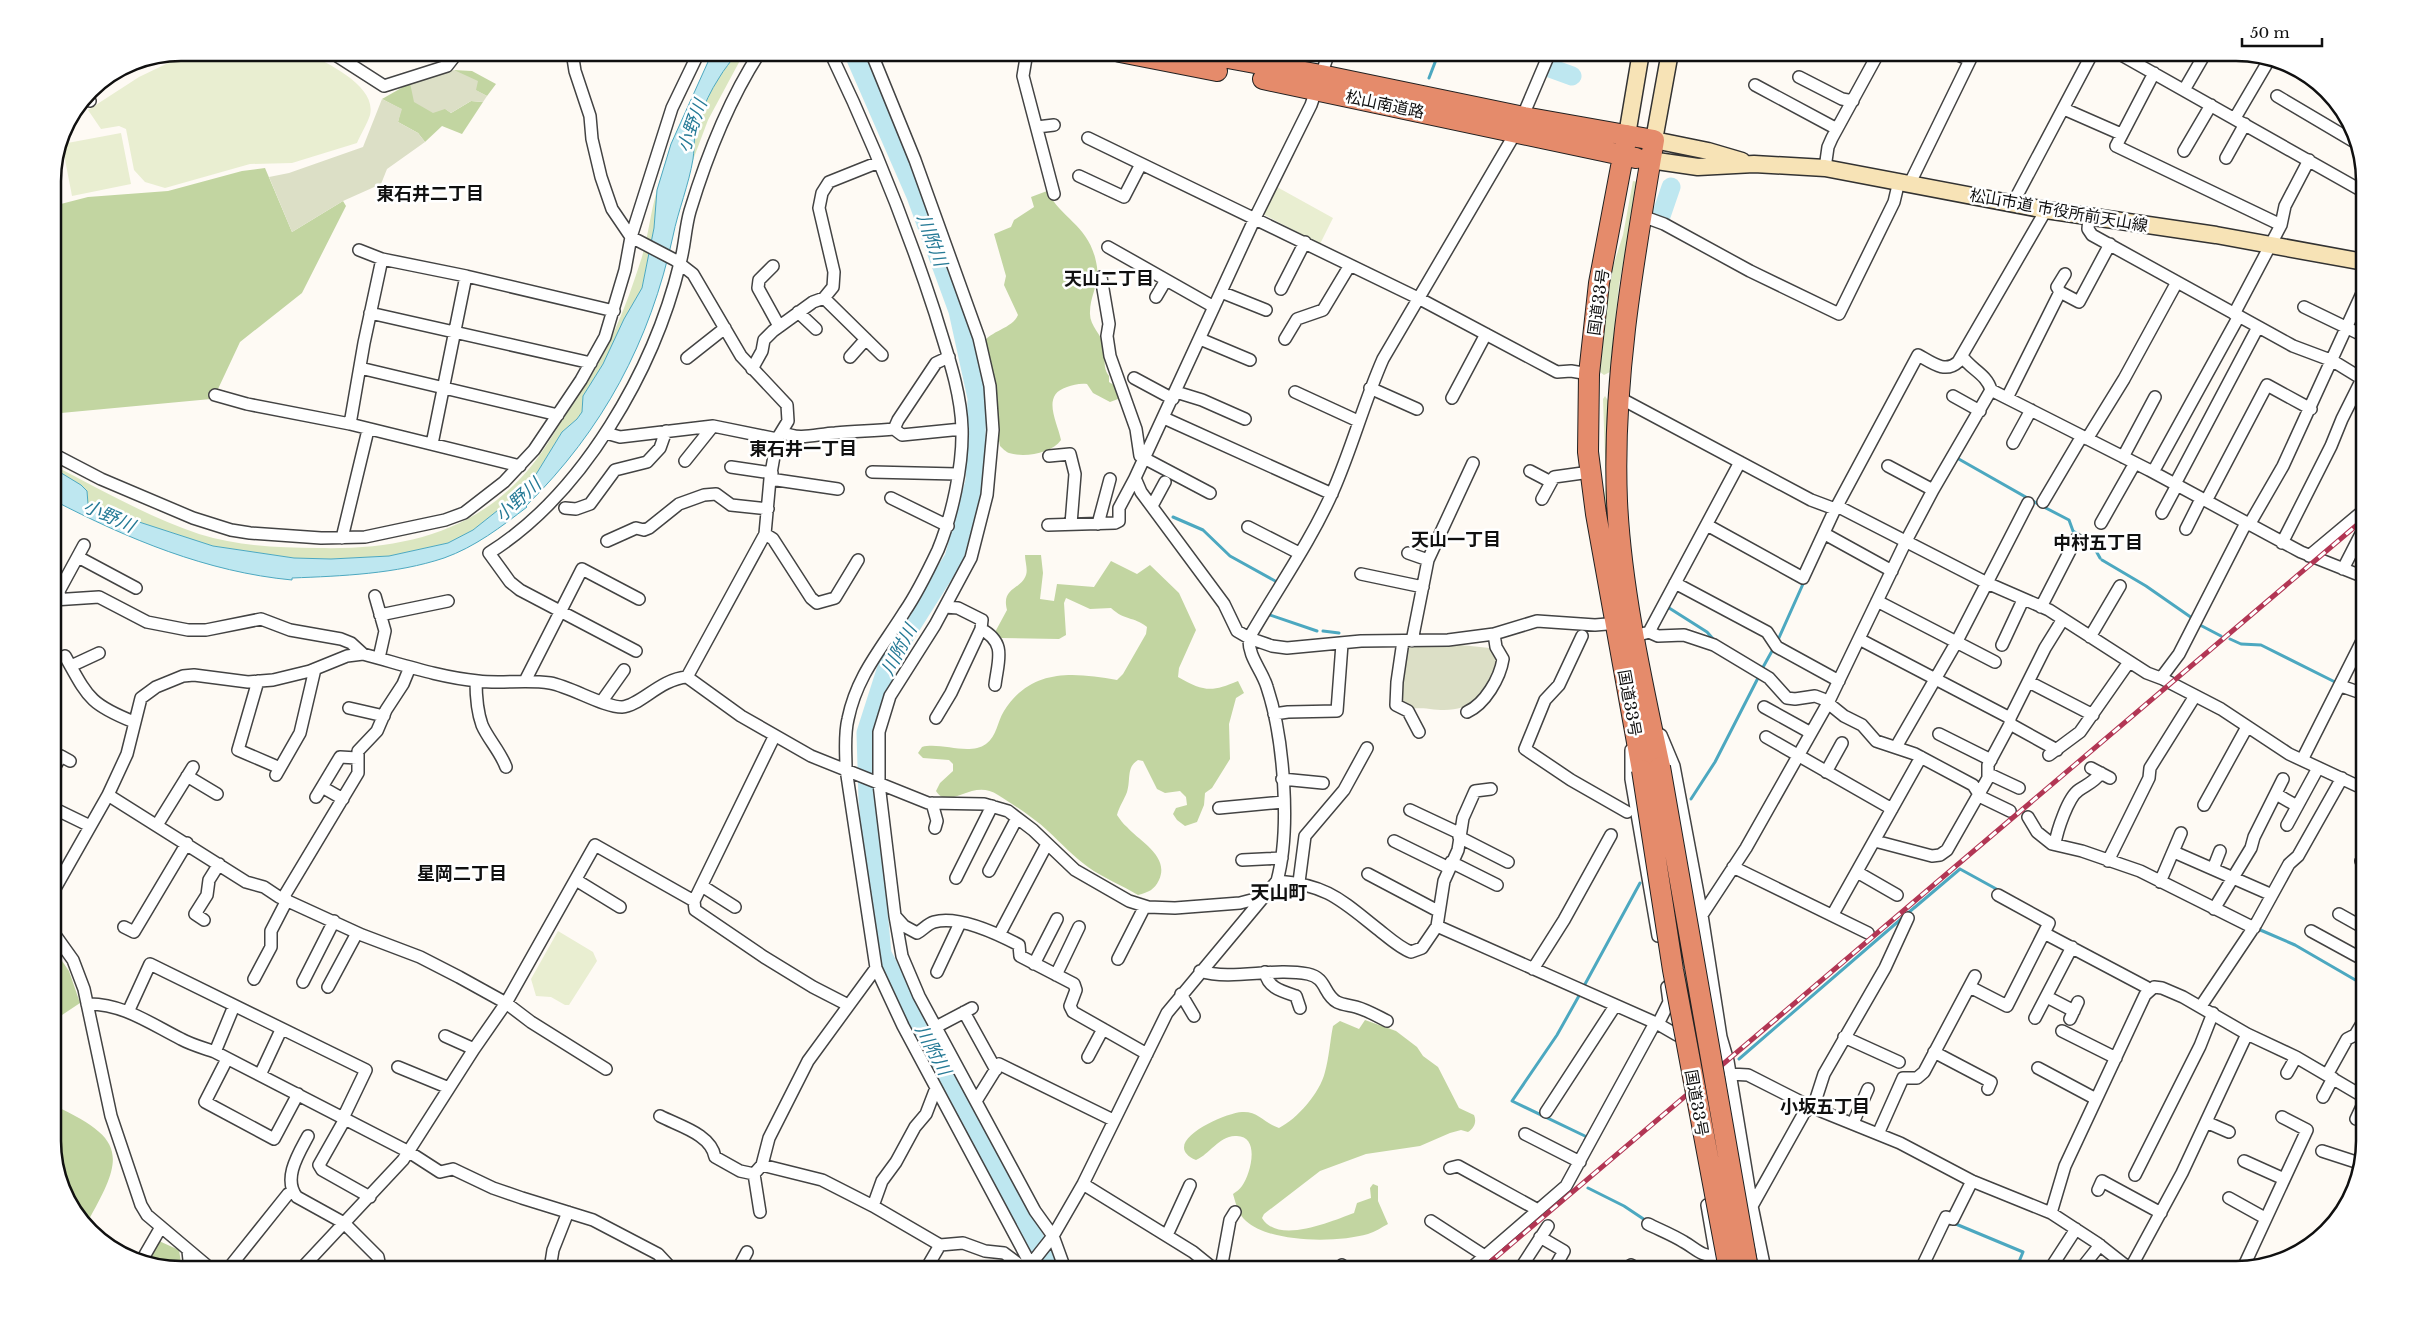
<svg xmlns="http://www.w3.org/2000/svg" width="2417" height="1322" font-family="'Libre Baskerville','Noto Sans JP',serif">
  <rect width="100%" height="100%" fill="#fefaf4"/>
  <path fill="#dbe6c0" d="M736 53H744L708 120 693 160C693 130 703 103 718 78 724 69 731 62 736 53Z
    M1633 181 1638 182 1619 285 1610 372 1604 375 1600 372 1610 276 1623 235Z
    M657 190 654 228 642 288 624 319 603 364 583 396 582 412 577 419 562 432 535 476 517 495 473 530 448 543 389 556 331 559 294 558 213 546 96 508 88 504 87 491 53 468V465C100 489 148 517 199 534 238 546 278 548 318 548 399 550 473 534 528 470 541 455 551 438 561 422 582 391 603 360 617 325 626 305 633 284 640 263 648 240 650 214 657 190Z
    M1605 396 1609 402 1614 568 1604 499 1606 484 1603 399Z"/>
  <path fill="#c2d5a1" d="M454 70 472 71 496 84 487 96 475 90Z
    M410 83 451 113 471 101 483 102 462 134 442 126 425 142 418 133 398 122 401 109 382 99Z
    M265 168 292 232 343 201 346 206 302 293 240 342 218 389 211 399 61 413 53 409V206L88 197 168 191 242 171Z
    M1047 191C1063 221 1091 226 1097 267 1099 285 1090 296 1090 312 1089 326 1102 334 1104 347 1106 357 1102 367 1109 376V382L1117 387 1120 393 1118 399 1110 402 1093 393 1087 384C1080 383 1073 385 1067 387 1041 395 1057 421 1061 440 1052 453 1025 458 1009 453 1006 452 1002 448 1000 446L982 344C991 330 1012 329 1018 315L1004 285 1006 276 994 234 1011 227 1014 220 1034 207 1031 197Z
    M1025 555H1041L1043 573 1040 599 1054 601 1057 584 1094 587 1111 561 1137 574 1150 565 1179 593 1196 630 1179 668 1178 677C1204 692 1212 692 1238 681L1244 693 1236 698 1229 724 1230 759 1212 788 1205 793 1204 805 1197 822 1185 826 1177 820 1173 814 1176 808 1187 805 1186 797 1180 791 1165 793 1157 789 1143 761 1138 760C1126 767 1131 780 1127 792 1124 800 1119 807 1117 815 1120 819 1123 824 1127 827 1139 841 1170 856 1159 880 1154 890 1149 892 1138 895 1122 885 1103 878 1088 867 1073 856 1061 843 1048 831 1034 818 1014 805 998 795 972 777 949 812 936 791L940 783 953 771V764L949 760 923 758 918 753 922 747C941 742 969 756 986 744 997 736 997 722 1004 711 1031 668 1073 672 1117 680L1123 674 1146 634 1147 627C1133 616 1125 621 1111 608L1090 609 1066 598 1064 603 1066 635 1059 639 1001 638 994 634 1007 610C1001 587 1021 590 1026 575 1028 570 1025 561 1025 555Z
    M53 948 69 971 80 1003 53 1021Z
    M1365 1020 1396 1031 1417 1047 1423 1056 1438 1067 1459 1108 1474 1115C1477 1122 1474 1128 1468 1132L1461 1130 1450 1133 1420 1146 1366 1154 1320 1171 1264 1214 1262 1218C1278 1245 1332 1221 1354 1213L1357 1203 1371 1198 1370 1188 1373 1184 1378 1186V1201L1388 1224C1382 1227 1375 1232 1368 1234 1337 1243 1270 1243 1246 1221 1238 1214 1236 1204 1233 1194 1236 1192 1240 1189 1242 1186 1251 1174 1261 1134 1235 1136 1218 1137 1210 1154 1196 1160 1157 1143 1224 1113 1242 1112 1259 1111 1265 1124 1279 1128 1297 1119 1320 1093 1325 1072 1329 1058 1330 1041 1333 1026L1340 1021 1359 1029Z
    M53 1105C127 1139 125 1156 87 1223L74 1213 53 1150Z
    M159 1241 179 1250 182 1269 148 1262Z"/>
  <path fill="#dcdfc6" d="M454 70 478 81 476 90 487 96 483 102 471 101 451 113 445 109 433 113 414 102 410 83Z
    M382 99 402 109 398 122 418 133 425 142 387 169 381 184 343 201 292 232 269 177 289 173 363 147Z
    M1451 644 1490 648C1495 654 1498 659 1496 667 1480 700 1469 714 1430 709 1414 707 1416 711 1400 703L1404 650 1409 645Z"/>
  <path fill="#e9eed1" d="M308 53C328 64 377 86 370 115 367 124 361 134 357 143L292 163 250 164 165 188 145 182 134 170 126 129 119 126 101 129 88 110 139 77 189 53Z
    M121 133 131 184 72 196 62 144Z
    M1277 187 1333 218 1320 244 1263 214Z
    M558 931 593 952 597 961 569 1005H565L551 997 536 996 531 979Z"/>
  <path fill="#bee7f0" stroke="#4ca8c0" d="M712 53H736C731 62 724 69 719 78 711 90 704 105 699 119 693 133 695 145 693 159 689 184 678 211 673 236 650 342 603 430 526 506L527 507C501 527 475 547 444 558 396 574 342 576 292 578V580C207 572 128 539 53 500V468L81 485 87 491 88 504 96 508 213 546 294 558 331 559 389 556 448 543 473 530 517 495 535 476 562 432 577 419 582 412 583 396 603 364 624 319 642 288 654 228 657 190 671 144Z"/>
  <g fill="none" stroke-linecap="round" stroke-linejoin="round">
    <path stroke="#4ca8c0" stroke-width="3" d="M1429 78 1439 52
      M1957 458 2038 504
      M2042 506 2069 520 2073 531 2091 542 2100 558
      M1173 517 1203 530 1230 556 1277 582
      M2102 560 2146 586 2192 618
      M1666 606 1707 632 1714 640
      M1267 614 1317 631
      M2200 625 2221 636
      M1323 631 1339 633
      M2230 639 2241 644 2261 645 2337 683
      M1778 640 1803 584
      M1762 669 1772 651
      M1691 799 1715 762 1758 678
      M1960 869 2000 891
      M1914 908 1960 869
      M2258 929 2295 945 2364 985
      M1584 986 1640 883
      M1580 994 1557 1035 1512 1101 1587 1137 1585 1140
      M1739 1059 1915 907
      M2313 1061 2326 1068
      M1588 1188 1624 1206 1648 1222
      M1951 1222 2023 1252 2016 1269"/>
    <path stroke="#bee7f0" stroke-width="19" d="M853 52 916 196 958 311 977 398 975 481 954 558 889 661 866 733 868 800 882 954 1051 1269
      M1550 68 1572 76
      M1660 219 1671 187"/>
    <g stroke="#434343" stroke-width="14">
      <path id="street" d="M331 52 384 86 447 66 458 52
        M572 52 575 71 590 116 592 139 601 177 612 209 631 237 675 260 693 274 741 356 787 405 788 421 777 439 770 479 765 534 687 677
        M830 52C871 137 906 224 935 313 946 350 961 390 962 429 963 466 952 516 938 550 928 571 918 592 905 611 882 648 857 675 848 719 844 735 846 752 846 769L876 968 903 1026 1033 1269
        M871 52 915 160 979 338 990 386 993 430 987 495 971 558 935 625 890 696 879 732V784L895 916 902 956 919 996 1035 1211 1053 1236 1065 1269
        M1027 52 1023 76 1054 194
        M1329 52 1311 105 1255 218 1135 478 1141 492 1224 604 1237 631 1249 638 1272 646 1287 648 1361 641 1448 640 1494 634 1537 621 1595 625 1619 623
        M1735 52 1738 54
        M1951 52 1970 60
        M2116 52 2364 192
        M2154 73 2116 146 2281 225
        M1799 77 1842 99 1853 101
        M1755 85 1837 129
        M2184 90 2206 52
        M2277 96 2353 141
        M85 98 90 101
        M2064 109 2121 134
        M2235 118 2269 60
        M1037 127 1054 125
        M1088 138 1420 299 1557 372 1571 371 1589 374
        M2184 151 2211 105
        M2226 158 2245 124
        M1825 168 1828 147 1832 138 1879 52
        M1079 176 1124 197 1141 164
        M1910 183 1974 52
        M2013 203 2093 52
        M1642 216 1664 224 1750 271 1839 314 1894 202 1899 181
        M2089 217 2088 229 2092 235 2293 346 2333 361 2364 380
        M1108 247 1214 307
        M359 250 382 259 466 276 614 311
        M773 266 759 280 758 288 779 326
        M1101 277 1109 324 1107 336 1110 356 1136 429 1140 456 1210 493
        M1281 289 1305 242
        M1221 292 1266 310
        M2060 292 2057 287 2065 274
        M1156 297 1166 280
        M824 298 882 355
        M2304 307 2364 336
        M798 312 816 329
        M370 313 591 363
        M2234 314 2281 225 2285 206 2309 160
        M1200 339 1250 360
        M1285 339 1297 319 1323 310 1350 265
        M850 357 866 339
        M687 358 725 328
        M360 368 558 415
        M752 369 762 351 764 340 773 331 813 302 824 298 833 287 834 272 819 208 822 193 829 182 879 162
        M1134 378 1173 399
        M1370 388 1417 409
        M1991 390 2149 470 2301 552 2364 577
        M1176 392 1202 400 1245 419
        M1295 392 1358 421
        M215 395 247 404 350 424 520 466
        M1953 396 1980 411
        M1618 397 1811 500 1835 509 1837 506 1987 583 2049 610 2147 673 2163 679 2221 709 2289 754 2364 789
        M1452 398 1486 334
        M2007 398 2060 292 2079 302 2110 244
        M1164 418 1332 494
        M350 424 364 343 382 259
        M894 429 902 435 962 429
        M782 432C800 441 816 434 835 433 855 431 874 431 894 429L898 420 936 363 949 357
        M606 433 620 437 713 426 777 439
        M2087 439 2124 379 2177 282
        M2013 443 2031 410
        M432 444 466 276
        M53 454 101 479 193 518 231 530 250 533 321 538 365 537 445 520 464 513 504 482 534 450 581 380 605 337 625 270 631 237 672 108 699 52
        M1049 456 1070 454 1075 474 1071 524
        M2123 457 2155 397
        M685 461 713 426
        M1888 466 1933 490
        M731 467 772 473
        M1530 471 1551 482
        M872 472 957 474
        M2153 472 2239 316
        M770 479 838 489
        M2175 484 2258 327
        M891 498 948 526
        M1542 499 1554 477 1590 472
        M2206 501 2267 385 2311 409
        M2043 502 2082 436
        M1152 506 1165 482
        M1837 506 1918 355C1931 362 1945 374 1958 362L2046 210
        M565 508 576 509 590 504 615 470 647 462 660 448 666 431
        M2162 513 2177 485
        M2101 523 2135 463
        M1098 524 1110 479
        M1048 525 1115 523 1119 521V508L1135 478
        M1707 525 1803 578 1835 509
        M2249 525 2283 466 2364 289
        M1248 527 1299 553
        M2186 529 2201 499
        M765 534 773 539 811 598 817 603 835 598 858 560
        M1825 534 1892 571
        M342 538 368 430
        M607 541 636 528 644 530 649 528 679 504 704 495 716 494 731 505 768 509
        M2282 543 2331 446 2342 419 2362 379
        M1408 553 1428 560
        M2309 556 2364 510
        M78 557 136 588
        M2343 569 2364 528
        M1361 574 1423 587
        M1675 583 1767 632 1777 647 1839 681
        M375 596 385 631 379 658
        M60 599 59 591 84 545
        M53 600 99 597 147 622 188 630H206L261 619 290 630 341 639 351 643 363 654
        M1877 601 1995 662
        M2041 607 2076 539
        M380 615 448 601
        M981 629C1007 643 998 660 995 685
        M1649 632 1740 462
        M1582 636 1559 685 1545 700 1525 749 1571 780 1627 812
        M1635 636 1649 632 1658 636 1684 635 1714 645 1769 678 1787 698 1795 699 1815 696 1823 699 1844 716 1862 725 1876 741 1915 754 1973 785 1981 797 2010 811
        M2090 637 2120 586
        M1859 639 2010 718V724L2057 750
        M1403 641 1397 682 1396 705 1408 711 1419 732
        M1412 641 1428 560 1473 463
        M2002 645 2023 600
        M636 651 520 590 510 582 489 553C583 494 654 370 680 263 685 246 685 228 690 211 707 155 728 101 760 52
        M65 656C88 697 89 704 134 722
        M71 666 99 653
        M2161 678 2179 654 2246 523
        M258 681 238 750 280 768
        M476 681C476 696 477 711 482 725 488 739 500 751 506 767
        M525 681 582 569 639 599
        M2029 682 2093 715
        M2341 686 2364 694
        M602 701 624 670
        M1764 707 1811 733
        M349 708 384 716
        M1467 712C1485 704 1500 678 1503 659L1496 647 1494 634
        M1274 714 1288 712 1337 711 1342 644
        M936 718 951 693 981 629 982 620 958 608 945 607
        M2010 718 2045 648 2063 619
        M1939 734 1991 760
        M1661 735 1674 766 1702 915 1721 1037 1728 1061 1752 1206 1765 1269
        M1766 737 1892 809
        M1896 747 1956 643 2028 503
        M1631 750V779L1658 936
        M2049 755 2080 732 2129 662
        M2302 760 2363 639
        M2091 768 2110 778
        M53 770 61 756 70 761
        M1826 772 1842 743
        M1989 774 2019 788
        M276 775 300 733 315 669
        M187 776 217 794
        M1282 779 1323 783
        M322 787 343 799
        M2276 794 2297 806
        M108 795 127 754 141 698 156 687 183 676 194 675 248 682 273 680 310 671 347 656 363 654C401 664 438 677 478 681 502 684 526 679 550 683 572 687 603 707 622 707 640 706 660 679 687 677L741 716 811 756 928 803 984 804 1008 811 1033 830 1075 870 1129 901 1148 907 1175 908 1240 903 1263 897
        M316 797 340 757 357 758
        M932 803 937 821 935 828
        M2204 805 2247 727
        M53 808 90 826
        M1219 808 1283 802
        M1410 810 1459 833
        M2028 817 2037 832 2052 844 2082 851 2140 871 2254 928
        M157 825 193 767
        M2287 825 2318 768
        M1459 837 1508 862
        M1394 841 1449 868
        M1875 841 1932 856 1940 855 1947 850 1988 778V765L2010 724
        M2055 844C2057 831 2068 797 2079 790 2088 784 2094 782 2101 773
        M2174 852 2272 895
        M1242 860 1282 858
        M2108 861 2149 778 2150 768 2195 696
        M2361 861 2364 862
        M1451 862 1497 885
        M1733 867 1868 933
        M2213 869 2220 851
        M989 871 1017 818
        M1857 872 1897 895
        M1368 874 1438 911
        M956 878 992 806
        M576 880 620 907
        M1277 881C1328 885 1341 900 1379 930 1389 938 1400 948 1411 952L1422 948 1437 926 1658 1024
        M1299 882 1305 836 1344 790 1367 748
        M2160 882 2181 833
        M702 886 735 907
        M53 892 108 795 246 882 264 887 279 897 362 935 420 957 459 977 506 1003 531 1022 606 1069
        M283 898 358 773V751L377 731 386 710 403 684 410 667
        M694 901 695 910 764 957 813 987 848 1005
        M2214 909 2251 848 2254 837 2283 779
        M1833 914 1921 757
        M2339 914 2364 928
        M1702 915 1746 848 1828 703 1906 541 1933 490 1991 390C1987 374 1970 369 1962 356
        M895 916 904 926 917 933C923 930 927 924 934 922 959 915 998 934 1019 945L1020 956 1074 984 1076 990 1070 1006 1073 1012 1147 1054
        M204 920 195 914 207 895 209 880 219 864
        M1437 926 1444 881 1458 850 1463 818 1475 791 1491 789
        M124 927 134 932 187 843
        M2311 931 2364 960
        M53 932 73 960 84 989 111 1116 141 1205 147 1215 211 1269
        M2044 933 2146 987 2148 991
        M999 935 1047 844
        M1118 959 1145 906
        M1034 964 1057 919
        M1533 969 1564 920 1611 835
        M1200 971C1233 981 1272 967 1308 974 1327 978 1323 994 1337 1002 1343 1005 1349 1005 1356 1007 1367 1010 1377 1016 1387 1021
        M937 972 960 923
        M1265 972C1268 988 1281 991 1296 996L1300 1008
        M1056 975 1079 927
        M254 979 271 947V931L287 900
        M303 982 334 921
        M328 987 357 933
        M1667 987 1669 1002 1658 1024 1677 1035 1712 1036
        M1970 987 2007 1006 2049 923 1998 895
        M1181 994 1194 1016
        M2047 997 2074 1011
        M87 1004C122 1003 151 1024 181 1039 192 1045 204 1048 215 1052L409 1152 440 1172 453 1169 493 1188 522 1198 593 1220 658 1254 672 1269
        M2201 1006 2256 924 2289 864 2298 856 2342 778
        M128 1012 150 964 366 1070 343 1118
        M964 1012 996 1070
        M2035 1018 2072 947
        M2070 1019 2078 1002
        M936 1027 972 1008
        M2062 1031 2116 1058
        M445 1036 474 1049
        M1844 1037 1899 1062
        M215 1052 234 1006
        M1934 1052 1991 1082 1988 1089
        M1088 1057 1103 1029
        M227 1059 205 1102 274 1139 298 1094
        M398 1067 449 1088
        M2038 1068 2096 1099
        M2287 1073 2296 1057
        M1730 1074 1748 1075 1811 1107 1900 1143 1972 1181 2051 1213 2097 1243 2130 1269
        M260 1075 281 1030
        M2327 1075 2347 1039 2355 1035 2361 1025 2364 1027
        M2323 1097 2333 1078
        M976 1101 999 1064 1113 1120
        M1813 1108 1824 1074 1885 968 1908 918
        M1546 1112 1615 1006
        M660 1116C679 1126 711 1134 715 1157L740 1171 754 1174 762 1165 822 1180 873 1206 940 1245
        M345 1119 319 1165 322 1170 370 1197
        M2356 1119 2364 1102
        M2206 1122 2229 1132
        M1853 1123 1868 1089
        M1525 1134 1580 1162
        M1878 1134 1903 1078H1917L1924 1072 1975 976
        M308 1136C299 1153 282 1179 297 1197L344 1223 378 1257 379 1262 374 1269
        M2322 1151 2359 1163
        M2244 1161 2284 1179
        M762 1165 769 1138 808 1061 876 968
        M1450 1168 1458 1166 1538 1210
        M754 1174 760 1212
        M2135 1175 2200 1046 2213 1013
        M1083 1184 1193 1252 1214 1269
        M2098 1190 2102 1181 2161 1213
        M2229 1198 2265 1218
        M1707 1205 1718 1269
        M873 1206 882 1181 896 1162 915 1127 926 1114 936 1088
        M1752 1206 1804 1113 1811 1107
        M2051 1213 2065 1166 2145 995 2154 987 2162 988 2183 997 2247 1034 2296 1057 2364 1097
        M1431 1221 1485 1256
        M1648 1224C1660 1230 1673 1235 1684 1242 1695 1248 1702 1257 1716 1256
        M1167 1235 1190 1185
        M1540 1237 1564 1251 1554 1269
        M188 1251 190 1269
        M142 1260 161 1227
        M1631 1265 1638 1269
        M2243 1268 2307 1130 2282 1117
        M228 1269 288 1194 293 1192
        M301 1269 403 1160 474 1049 506 1003 595 845 694 901 774 737
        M550 1269 553 1250 568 1212
        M738 1269 747 1252
        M926 1269 940 1245 963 1243 985 1251 1004 1253 1025 1269
        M1027 1269 1053 1236 1083 1184 1167 1013 1277 881C1291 830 1284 738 1267 687 1262 670 1248 657 1249 638 1277 589 1310 543 1333 491 1352 448 1364 402 1383 359L1516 132 1550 52
        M1221 1269 1230 1220 1235 1212
        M1341 1269 1342 1265
        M1470 1269 1566 1186 1655 1023
        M1520 1269 1548 1226
        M1921 1269 1946 1217 1953 1219 1972 1181
        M2050 1269 2076 1229
        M2081 1269 2100 1245
        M2130 1269 2182 1173 2247 1034"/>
    </g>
    <g stroke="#323232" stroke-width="19">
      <path id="secondary" d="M1670 52 1654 140 1708 151 1742 161
        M1627 135 1641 52
        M1650 160 1698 167 1754 164 1825 168 2046 210 2216 235 2364 262"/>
    </g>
    <g stroke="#212121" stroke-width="22">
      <path id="highway" d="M1120 52 1217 71
        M1195 52 1321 75 1524 117 1654 140C1634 259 1612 380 1617 501 1621 588 1642 682 1660 767
        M1263 79 1636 158
        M1627 135 1599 283 1589 374 1588 452 1596 514 1642 770"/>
    </g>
    <use href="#street" stroke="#fff" stroke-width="11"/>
    <use href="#secondary" stroke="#f7e3b6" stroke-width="16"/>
    <use href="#highway" stroke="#e58b6b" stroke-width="20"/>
    <g stroke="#b23654" stroke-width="5">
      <path id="rail" d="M1482 1269 2364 519"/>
    </g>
    <use href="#rail" stroke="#fff" stroke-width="3" stroke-dasharray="9" stroke-linecap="butt"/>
    <g stroke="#212121" stroke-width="22" stroke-linecap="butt">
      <path id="highway-bridge" d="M1660 767 1748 1269
        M1642 770 1673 970 1729 1269"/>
    </g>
    <use href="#highway-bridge" stroke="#e58b6b" stroke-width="20"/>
  </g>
  <g text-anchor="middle" stroke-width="5" stroke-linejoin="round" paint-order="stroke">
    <g font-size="16" fill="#101010" stroke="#fff">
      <text transform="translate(1385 104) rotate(12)" y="6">松山南道路</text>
      <text transform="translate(2059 210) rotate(10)" y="6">松山市道 市役所前天山線</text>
      <text transform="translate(1598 302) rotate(-82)" y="6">国道33号</text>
      <text transform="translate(1630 703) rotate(80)" y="6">国道33号</text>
      <text transform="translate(1697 1103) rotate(80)" y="6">国道33号</text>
    </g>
    <g font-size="18" font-style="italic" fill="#257a96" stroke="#fff">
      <text transform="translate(692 126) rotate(-70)" y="6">小野川</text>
      <text transform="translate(932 240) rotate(70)" y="6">川附川</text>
      <text transform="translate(518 500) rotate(-42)" y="6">小野川</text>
      <text transform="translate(109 516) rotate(24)" y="6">小野川</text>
      <text transform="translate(899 650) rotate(-62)" y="6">川附川</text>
      <text transform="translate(933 1050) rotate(62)" y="6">川附川</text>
    </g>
    <g font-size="18" font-weight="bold" fill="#101010" stroke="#fff">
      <text x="430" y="200">東石井二丁目</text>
      <text x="1109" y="285">天山二丁目</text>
      <text x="803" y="455">東石井一丁目</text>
      <text x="1456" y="546">天山一丁目</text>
      <text x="2098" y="549">中村五丁目</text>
      <text x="462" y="880">星岡二丁目</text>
      <text x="1825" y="1113">小坂五丁目</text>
    </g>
    <g font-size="19" font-weight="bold" fill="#101010" stroke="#fff">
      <text x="1279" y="899">天山町</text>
    </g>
  </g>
  <path d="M0 0H2417V1322H0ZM181 61H2236A120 120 0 0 1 2356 181V1141A120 120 0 0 1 2236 1261H181A120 120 0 0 1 61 1141V181A120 120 0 0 1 181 61Z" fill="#fff" fill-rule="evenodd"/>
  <path fill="none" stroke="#101010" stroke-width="2.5" d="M181 61H2236A120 120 0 0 1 2356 181V1141A120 120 0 0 1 2236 1261H181A120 120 0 0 1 61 1141V181A120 120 0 0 1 181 61Z"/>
  <path d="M2242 38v8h80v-8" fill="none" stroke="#101010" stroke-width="2.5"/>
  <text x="2250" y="38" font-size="15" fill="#101010" stroke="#ffffff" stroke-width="4" paint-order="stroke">50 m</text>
</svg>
